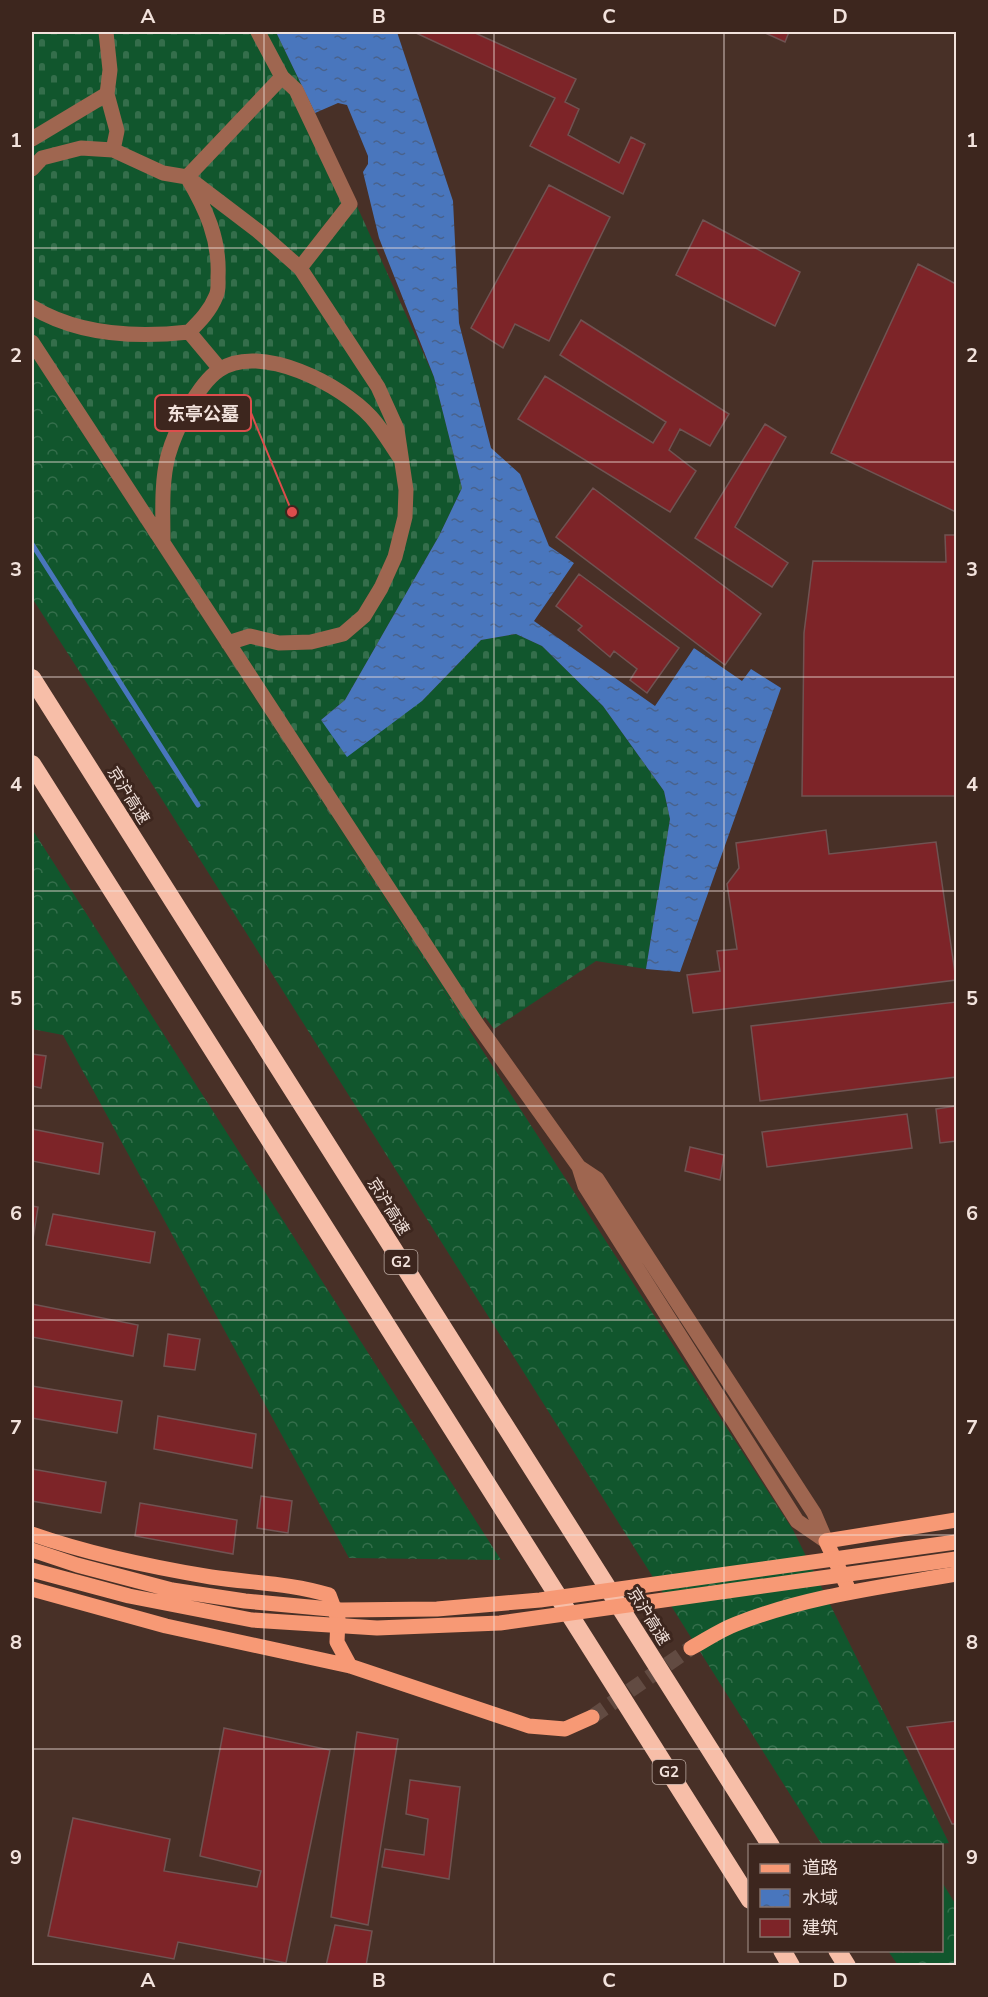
<svg xmlns="http://www.w3.org/2000/svg" width="988" height="1997" font-family="'Nunito Sans','Noto Sans SC',sans-serif">
  <defs>
    <pattern id="forest-crowns" width="20" height="18" patternUnits="userSpaceOnUse" patternTransform="scale(1.5)"><rect width="20" height="18" fill="#11562d"/><path d="M2 6a3 3 0 1 1 6 0M12 15a3 3 0 1 1 6 0" fill="none" stroke="#346e4b"/></pattern>
    <pattern id="cemetery-stones" width="16" height="16" patternUnits="userSpaceOnUse" patternTransform="scale(1.5)"><rect width="16" height="16" fill="#11562d"/><path d="M2 7V4a2 2 0 0 1 4 0v3zM10 15v-3a2 2 0 0 1 4 0v3z" fill="#346e4b"/></pattern>
    <pattern id="water-ripples" width="26" height="14" patternUnits="userSpaceOnUse" patternTransform="scale(1.5)"><rect width="26" height="14" fill="#4976bd"/><path d="M2 4q2-2 4 0t4 0M15 11q2-2 4 0t4 0" fill="none" stroke="#49628c"/></pattern>
  </defs>
  <rect width="100%" height="100%" fill="#483027"/>
  <path fill="url(#forest-crowns)" d="M32 355 793 1530 949 1843 918 1846 822 1845 163 801 32 598Z
    M32 829 501 1560 349 1558 63 1035 32 1029Z
    M942 1882 956 1905V1965H898L888 1951 942 1950Z"/>
  <path fill="url(#cemetery-stones)" d="M32 32H276L315 113 434 377 462 488 439 536 345 700 321 720 422 701 481 640 516 634 542 646 603 706 664 791 670 819 646 969 596 961 494 1029 485 1017 469 1029 32 355Z"/>
  <path fill="url(#water-ripples)" d="M276 32H397L398 35 453 201 459 323 491 448 520 474 549 546 574 563 534 621 655 706 694 648 742 681 751 669 781 688 680 972 646 969 670 819 664 791 603 706 542 646 516 634 481 640 422 701 347 757 321 720 345 700 439 536 462 488 434 377 379 238 363 172 368 164V156L347 105 338 103 315 113Z"/>
  <g fill="none" stroke-linecap="round" stroke-linejoin="round">
    <path stroke="#4976bd" stroke-width="5" d="M32 544 198 805"/>
  </g>
  <path fill="#7d2428" stroke="#705352" stroke-width="1.5" d="M763 32H789L785 42Z
    M416 33 473 32 576 79 565 102 579 109 568 135 619 163 631 137 645 144 623 194 530 146 555 98Z
    M549 185 610 217 549 341 515 324 503 348 471 328Z
    M703 220 800 272 775 326 676 275Z
    M918 264 956 284V512L831 453Z
    M581 320 729 414 710 446 680 429 669 450 696 471 670 512 518 419 545 376 653 443 666 422 560 355Z
    M765 424 786 437 735 527 788 563 772 587 695 538Z
    M593 488 761 614 725 665 556 537Z
    M945 535H956V796H802L804 633 813 561 946 562Z
    M579 574 679 648 647 693 630 680 637 669 614 651 610 657 578 630 582 626 556 606Z
    M826 830 829 854 936 842 956 980 693 1013 687 975 720 971 717 951 737 949 727 884 739 868 736 843Z
    M956 1002V1077L760 1101 751 1026Z
    M32 1054 46 1056 41 1088 32 1086Z
    M956 1106V1141L940 1143 936 1109Z
    M907 1114 912 1148 767 1167 762 1132Z
    M32 1129 103 1143 99 1174 32 1161Z
    M690 1147 724 1155 720 1180 685 1171Z
    M32 1206 38 1207 33 1239 32 1238Z
    M53 1214 155 1232 150 1263 46 1245Z
    M32 1304 138 1325 133 1356 32 1337Z
    M168 1334 200 1339 195 1370 164 1366Z
    M32 1386 122 1401 117 1433 32 1418Z
    M158 1416 256 1434 252 1468 154 1449Z
    M32 1469 106 1482 101 1513 32 1501Z
    M261 1496 292 1501 288 1533 257 1528Z
    M140 1503 237 1520 233 1554 135 1536Z
    M956 1721V1824H952L907 1727Z
    M224 1728 330 1750 286 1963 178 1942 174 1959 48 1936 73 1818 170 1839 164 1871 257 1887 261 1871 200 1856Z
    M357 1732 398 1739 368 1925 331 1917Z
    M410 1780 460 1787 449 1879 382 1867 385 1849 424 1855 428 1819 406 1814Z
    M335 1925 372 1931 366 1966H326Z"/>
  <g fill="none" stroke-linecap="round" stroke-linejoin="round">
    <path stroke="#624b42" stroke-width="15" stroke-dasharray="15 8" stroke-linecap="butt" d="M592 1717 691 1648"/>
    <path stroke="#9f6650" stroke-width="15" d="M106 32 110 70 107 94 117 131 113 150
      M282 77 296 90 350 204 300 268
      M32 139 107 94
      M32 169 42 158 81 148 113 150 163 173 187 177 258 231 300 268 378 387 397 429 406 490 405 517 395 557 381 588 364 616 343 634 311 642 279 643 250 636 228 643
      M32 307C78 335 136 338 189 332L220 369
      M189 332C200 321 210 311 216 296 219 290 218 283 218 277 220 239 206 209 187 177L282 77 258 32
      M32 342 477 1024 579 1167 585 1186 797 1521 826 1541
      M163 543C163 514 161 483 168 456 175 431 197 385 219 370 260 342 342 385 371 417 382 429 391 445 400 458
      M579 1167 597 1179 814 1513 826 1541"/>
    <path stroke="#f79975" stroke-width="15" d="M32 1534C89 1554 151 1567 211 1577 251 1583 291 1583 329 1595L338 1619 337 1642 350 1666
      M847 1586 826 1541 956 1520
      M32 1589 166 1626 350 1666 529 1726 565 1729 592 1717
      M691 1648C706 1640 720 1630 736 1624 807 1596 882 1587 956 1574"/>
    <path stroke="#f7bea8" stroke-width="18" d="M32 678 771 1846
      M32 764 750 1900
      M782 1950 791 1966
      M837 1950 847 1966"/>
    <path stroke="#f79975" stroke-width="15" d="M32 1550 77 1565 172 1590 245 1601 341 1610 437 1609 540 1600 956 1542
      M32 1570 129 1596 252 1620 377 1628 500 1623 956 1559"/>
  </g>
  <path fill="none" stroke="#f2e2dc" stroke-width="1.5" stroke-opacity="0.55" d="M264 32V1966M494 32V1966M724 32V1966M32 248H956M32 462H956M32 677H956M32 891H956M32 1106H956M32 1320H956M32 1535H956M32 1749H956"/>
  <g text-anchor="middle" stroke-width="6" stroke-linejoin="round" paint-order="stroke">
    <g fill="#3d261e" stroke="#bcaaa3" stroke-width="1.5">
      <rect x="384.5" y="1250" width="33" height="24" rx="4.5"/>
      <rect x="652.5" y="1760" width="33" height="24" rx="4.5"/>
    </g>
    <g font-size="15" font-weight="bold" fill="#f2e2dc">
      <text x="401" y="1267">G2</text>
      <text x="669" y="1777">G2</text>
    </g>
    <g font-size="16" fill="#f2e2dc" stroke="#3d261e">
      <text transform="translate(129 795) rotate(58)" y="6">京沪高速</text>
      <text transform="translate(389 1206) rotate(58)" y="6">京沪高速</text>
      <text transform="translate(649 1616) rotate(58)" y="6">京沪高速</text>
    </g>
  </g>
  <path fill="none" stroke="#dc4d4c" stroke-width="2" d="M292 512L251 413"/>
  <circle fill="#dc4d4c" stroke="#3d261e" stroke-width="2" cx="292" cy="512" r="6"/>
  <rect fill="#3d261e" stroke="#dc4d4c" stroke-width="2" x="155" y="395" width="96" height="36" rx="6"/>
  <g font-size="18" text-anchor="middle" font-weight="bold" fill="#f2e2dc">
    <text x="203" y="420">东亭公墓</text>
  </g>
  <rect width="988" height="1997" fill="none" stroke="#3d261e" stroke-width="66"/>
  <rect x="748" y="1844" width="195" height="108" fill="#3d261e" stroke="#85716a" stroke-width="1.5"/>
  <rect x="760" y="1864" width="30" height="9" fill="#f79975" stroke="#85716a" stroke-width="1.5"/>
  <text x="802" y="1874" font-size="18" fill="#f2e2dc">道路</text>
  <rect x="760" y="1889" width="30" height="18" fill="url(#water-ripples)" stroke="#85716a" stroke-width="1.5"/>
  <text x="802" y="1904" font-size="18" fill="#f2e2dc">水域</text>
  <rect x="760" y="1919" width="30" height="18" fill="#7d2428" stroke="#85716a" stroke-width="1.5"/>
  <text x="802" y="1934" font-size="18" fill="#f2e2dc">建筑</text>
  <rect x="33" y="33" width="922" height="1931" fill="none" stroke="#f2e2dc" stroke-width="2"/>
  <g font-size="20" text-anchor="middle" font-weight="bold" fill="#f2e2dc">
    <text x="148" y="23">A</text>
    <text x="379" y="23">B</text>
    <text x="609" y="23">C</text>
    <text x="840" y="23">D</text>
    <text x="16" y="147">1</text>
    <text x="972" y="147">1</text>
    <text x="16" y="362">2</text>
    <text x="972" y="362">2</text>
    <text x="16" y="576">3</text>
    <text x="972" y="576">3</text>
    <text x="16" y="791">4</text>
    <text x="972" y="791">4</text>
    <text x="16" y="1005">5</text>
    <text x="972" y="1005">5</text>
    <text x="16" y="1220">6</text>
    <text x="972" y="1220">6</text>
    <text x="16" y="1434">7</text>
    <text x="972" y="1434">7</text>
    <text x="16" y="1649">8</text>
    <text x="972" y="1649">8</text>
    <text x="16" y="1864">9</text>
    <text x="972" y="1864">9</text>
    <text x="148" y="1987">A</text>
    <text x="379" y="1987">B</text>
    <text x="609" y="1987">C</text>
    <text x="840" y="1987">D</text>
  </g>
</svg>
